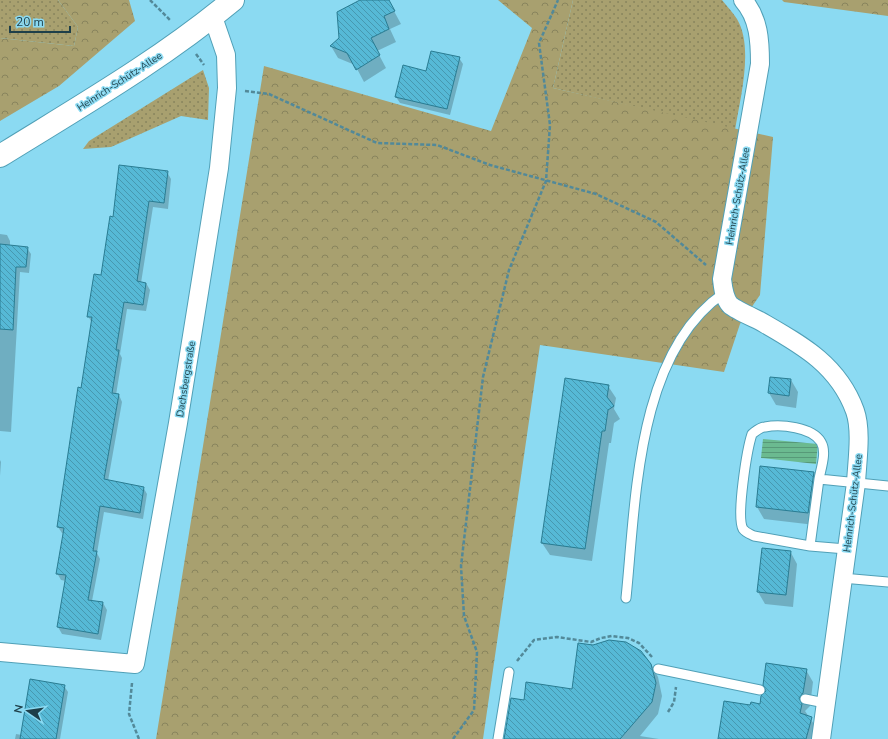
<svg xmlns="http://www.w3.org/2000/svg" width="888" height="739" font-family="'Nunito Sans',sans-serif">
  <defs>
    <pattern id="grass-dots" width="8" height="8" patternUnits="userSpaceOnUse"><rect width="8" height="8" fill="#a8a06f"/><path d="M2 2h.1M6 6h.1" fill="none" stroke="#88845d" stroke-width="1.8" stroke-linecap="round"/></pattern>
    <pattern id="forest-crowns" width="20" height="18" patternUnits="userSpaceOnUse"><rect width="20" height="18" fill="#a8a06f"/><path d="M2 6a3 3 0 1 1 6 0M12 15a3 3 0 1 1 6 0" fill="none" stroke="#88845d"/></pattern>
    <pattern id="water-rules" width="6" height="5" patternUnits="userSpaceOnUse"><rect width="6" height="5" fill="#6bba90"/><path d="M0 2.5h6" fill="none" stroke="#579978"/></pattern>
    <pattern id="building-back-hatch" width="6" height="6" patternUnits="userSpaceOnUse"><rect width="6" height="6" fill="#56b9d6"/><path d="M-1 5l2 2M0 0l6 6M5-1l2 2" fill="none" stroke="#4798b0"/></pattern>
  </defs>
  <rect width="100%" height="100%" fill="#8bdaf2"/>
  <path fill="url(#grass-dots)" d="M0 0H58L78 27 74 46 0 38Z
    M573 0H722C727 6 733 13 737 19 754 47 740 99 735 130L553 88Z
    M203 70 209 88 208 120 181 116 111 147 83 149 89 141Z"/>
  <path fill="url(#forest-crowns)" d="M58 0H129L135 21 59 86 0 121V38L74 46 78 27Z
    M498 0H573L553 88 773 137 760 295 740 324 724 372 540 345 483 739H156L264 66 491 131 532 28Z
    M782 0H888V16L784 2Z"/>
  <path fill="url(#water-rules)" d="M763 439 818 444 816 464 761 458Z"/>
  <path fill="#0003" d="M362 0H388L401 24 390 29 396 42 377 51 386 68 364 82 355 65 338 58 331 46 341 38Z
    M459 58 463 64 450 115 400 103 396 97 427 72Z
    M167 172 171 179 168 209 153 207 141 283H146L150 290 146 311 127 309 120 354 122 358 116 395H119L122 402 108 481 143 487 147 494 143 519 104 512 97 553 100 559 92 601 103 603 107 610 101 640 62 634 58 627 66 581 61 580 57 573 64 534 62 533 58 527 92 323 88 316 102 276 113 218Z
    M0 234 7 235 10 241V246L27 248 31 254 29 273 20 272 11 432 0 431Z
    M791 380 798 392 796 408 776 405 769 393Z
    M608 386 616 398 614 409 620 419 614 423 611 443H609L592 561 550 555 542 543Z
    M0 460 1 462 0 476Z
    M814 472 821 485 815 525 764 519 757 507Z
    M790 551 797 564 793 607 765 604 758 592Z
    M651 664 658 677 662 696 658 714 640 736 659 739H505L524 701 572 690Z
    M806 670 813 682 810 706 805 711 818 730 816 739H719L751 706 761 705Z
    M64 686 68 692 60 739H15L16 734 22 735Z"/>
  <path fill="url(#building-back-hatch)" stroke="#297c92" d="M360 0H389L395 11 384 16 389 29 371 38 380 55 356 70 347 53 330 46 339 38 337 12Z
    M431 51 460 57 447 109 395 97 403 65 426 71Z
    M119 165 168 171 164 203 149 201 137 281 146 283 143 305 124 302 116 350H119L112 393 119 394 104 479 144 487 140 513 100 506 93 551H97L88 600 103 602 98 634 57 627 66 575 56 574 64 528 57 527 78 387 81 388 92 317H87L94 274 101 275 110 216 113 217Z
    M0 244 28 247 26 267H16L13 330 0 329Z
    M770 377 791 379 789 396 768 393Z
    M565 378 609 385 607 397 614 406 608 410 605 431H602L585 549 541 543Z
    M760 466 814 472 808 513 756 507Z
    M762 548 791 551 786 595 757 592Z
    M609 640 626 642 641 651 651 664 656 683 652 702 620 739H504L511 698 524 700 526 682 572 689 578 643 593 645Z
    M766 663 807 669 803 693 799 698 802 704 800 713 812 717 806 739H718L724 701 750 705 751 702 760 704 761 696 766 691 763 685Z
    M30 679 65 685 56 739H20Z"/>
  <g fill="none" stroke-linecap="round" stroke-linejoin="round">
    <g stroke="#51a0b7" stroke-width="11">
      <path id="service" d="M810 546 819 479
        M846 549 810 546 754 536C750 534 746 533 743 529 736 517 747 449 752 434 756 431 760 427 765 427 781 424 812 427 821 442 827 452 821 468 819 479L888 486
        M842 578 888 582
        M626 598C636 501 636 353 724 293
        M658 669 760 690
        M805 699 825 703
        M498 739 509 672"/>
    </g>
    <g stroke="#51a0b7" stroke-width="20">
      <path id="minor" d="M743 0C759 18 760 41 760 64L722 279C723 288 724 298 730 305 736 310 752 317 760 321 800 344 838 364 855 411 862 431 857 462 856 483L821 739
        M0 652 135 664 178 423 219 168 227 88 226 55 213 17"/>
    </g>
    <g stroke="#51a0b7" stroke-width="24">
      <path id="secondary" d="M0 156C79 107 161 60 233 0"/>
    </g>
    <path stroke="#528999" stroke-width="2.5" stroke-dasharray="4 2" stroke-linecap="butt" d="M150 0 171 21
      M196 54 204 65
      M245 91 269 94 377 143 437 145 490 165 596 194 656 222 706 265
      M517 661 534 640 557 637 591 642 601 638 612 636 628 638 639 643 652 657
      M132 683 129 714 139 739
      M668 712 674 702 676 687
      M453 739 474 710 477 652 464 616 461 566 483 377 509 270 546 181 550 125 539 43 558 0"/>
    <use href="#service" stroke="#fff" stroke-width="9"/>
    <use href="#minor" stroke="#fff" stroke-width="18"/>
    <use href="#secondary" stroke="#fff" stroke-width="22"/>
  </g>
  <g text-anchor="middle" stroke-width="3" stroke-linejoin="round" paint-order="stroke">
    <g font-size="10" fill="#1e3f49" stroke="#8bdaf2">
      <text transform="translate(119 81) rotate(-33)" y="4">Heinrich-Schütz-Allee</text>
      <text transform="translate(737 196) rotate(-80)" y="4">Heinrich-Schütz-Allee</text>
      <text transform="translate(185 379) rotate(-81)" y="4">Dachsbergstraße</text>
      <text transform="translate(852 503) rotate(-83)" y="4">Heinrich-Schütz-Allee</text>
    </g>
  </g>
  <g transform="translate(28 711) rotate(283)" stroke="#8bdaf2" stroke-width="3" paint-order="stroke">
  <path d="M0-3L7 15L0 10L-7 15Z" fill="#1e3f49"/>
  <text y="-6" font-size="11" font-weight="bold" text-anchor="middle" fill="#1e3f49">N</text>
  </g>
  <path d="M10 26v6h60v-6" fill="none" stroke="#1e3f49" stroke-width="2"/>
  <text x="16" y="26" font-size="12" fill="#1e3f49" stroke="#8bdaf2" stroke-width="3" paint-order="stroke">20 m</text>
</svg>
